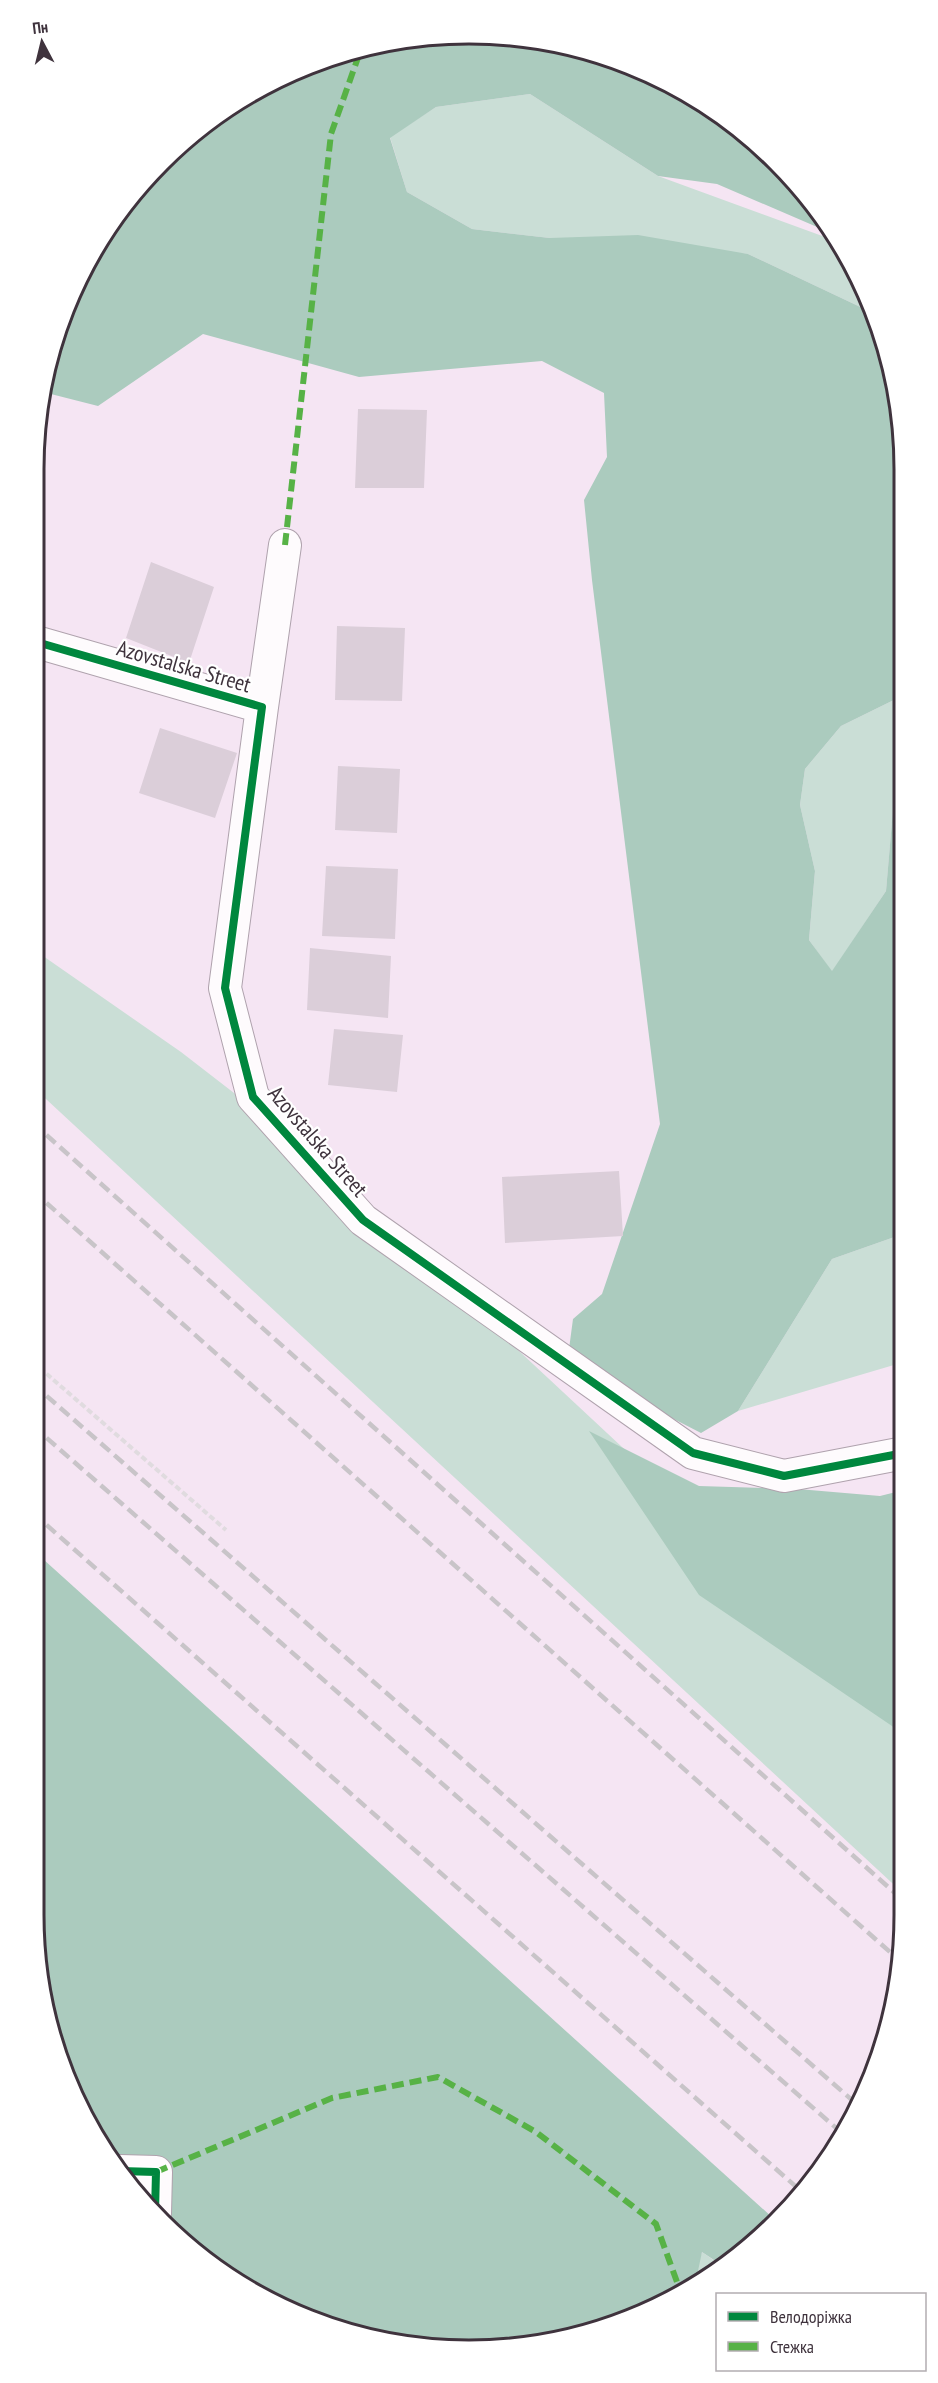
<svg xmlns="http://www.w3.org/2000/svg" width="938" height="2383" font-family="'PT Sans Narrow',sans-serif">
  <rect width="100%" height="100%" fill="#f5e5f3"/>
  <path fill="#caded6" d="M530 94 658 176 836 241 860 276 871 312 748 254 550 238 472 229 407 192 390 137 436 107Z
    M902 696V793L894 799 886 891 832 972 809 940 815 871 800 805 805 769 841 726Z
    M33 949 181 1052 282 1130 651 1474 905 1734V1895L33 1087Z
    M903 1234 904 1362 738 1411 832 1259Z
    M702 2252 722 2266 711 2277 691 2287Z"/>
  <path fill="#abcbbe" d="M498 34 582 48 711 106 797 182 831 233 717 184 658 176 530 94 436 107 390 138 407 192 472 229 550 238 638 235 748 254 871 312 901 412 902 696 841 726 805 769 800 805 815 871 809 940 832 971 886 891 894 798 902 793 903 1234 832 1259 738 1411 701 1433 567 1364 573 1319 602 1294 660 1124 592 580 584 500 607 457 604 393 542 361 359 377 203 334 98 406 43 392 48 356 78 276 123 203 182 141 251 91 329 56 412 37Z
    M589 1431 699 1486 798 1489 880 1496 904 1490 905 1737 892 1726 699 1595Z
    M33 1550 773 2218 723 2266 702 2252 695 2285 636 2317 554 2342 412 2346 329 2327 251 2292 156 2213V2172L119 2170 91 2132 56 2054 33 1914Z"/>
  <path fill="#dbced9" d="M358 409 427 410 424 488H355Z
    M151 562 214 587 189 663 126 638Z
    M337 626 405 628 402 701 335 700Z
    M160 728 237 753 215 818 139 793Z
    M338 766 400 769 397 833 335 830Z
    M326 866 398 869 395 939 322 936Z
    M310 948 391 956 388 1018 307 1010Z
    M334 1029 403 1035 397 1092 328 1085Z
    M619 1171 623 1236 505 1243 502 1177Z"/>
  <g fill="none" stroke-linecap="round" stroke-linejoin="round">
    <g stroke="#afa2ad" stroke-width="34">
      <path id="minor" d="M33 641 262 707 225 988 253 1097 363 1220 693 1453 784 1476 904 1453
        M262 707 285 545
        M120 2171 156 2172 155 2213"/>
    </g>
    <path stroke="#e0dbdf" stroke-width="4" stroke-dasharray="6 3" stroke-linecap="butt" d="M33 1362 226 1530"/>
    <use href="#minor" stroke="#fefbfd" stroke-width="32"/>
    <path stroke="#c8c4c8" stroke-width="4.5" stroke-dasharray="12 6" stroke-linecap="butt" d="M33 1123 905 1902
      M33 1191 899 1960
      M33 1384 860 2107
      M33 1426 843 2134
      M33 1513 802 2192"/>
    <path stroke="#57b246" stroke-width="6" stroke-dasharray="12 6" stroke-linecap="butt" d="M285 545 331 134 361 49
      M156 2172 332 2098 438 2077 536 2132 656 2224 681 2293"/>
    <g stroke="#fff" stroke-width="11">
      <path id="cycleway" d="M33 641 262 707 225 988 253 1097 363 1220 693 1453 784 1476 904 1453
        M120 2171 156 2172 155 2213"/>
    </g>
    <use href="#cycleway" stroke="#00873e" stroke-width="8"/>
  </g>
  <g text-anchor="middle" stroke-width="4.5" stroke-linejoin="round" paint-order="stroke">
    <g font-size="22" fill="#3f333d" stroke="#fff">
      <text transform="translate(184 666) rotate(16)" y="8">Azovstalska Street</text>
      <text transform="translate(318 1141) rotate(49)" y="8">Azovstalska Street</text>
    </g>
  </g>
  <path d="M0 0H938V2383H0ZM469 44H469A425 425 0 0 1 894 469V1915A425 425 0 0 1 469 2340H469A425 425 0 0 1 44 1915V469A425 425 0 0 1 469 44Z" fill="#fff" fill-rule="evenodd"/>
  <path fill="none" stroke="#3f333d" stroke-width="3" d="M469 44H469A425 425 0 0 1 894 469V1915A425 425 0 0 1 469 2340H469A425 425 0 0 1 44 1915V469A425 425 0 0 1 469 44Z"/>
  <rect x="716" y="2293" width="210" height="78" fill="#ffffff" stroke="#b2adb1" stroke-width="1.5"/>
  <rect x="728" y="2312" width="30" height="9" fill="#00873e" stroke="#b2adb1" stroke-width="1.5"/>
  <text x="770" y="2323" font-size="18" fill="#3f333d">Велодоріжка</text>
  <rect x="728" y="2342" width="30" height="9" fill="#57b246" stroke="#b2adb1" stroke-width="1.5"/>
  <text x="770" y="2353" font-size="18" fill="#3f333d">Стежка</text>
  <g transform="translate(42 42) rotate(353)" stroke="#ffffff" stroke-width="4.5" paint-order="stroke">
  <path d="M0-4.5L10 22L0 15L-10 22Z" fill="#3f333d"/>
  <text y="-9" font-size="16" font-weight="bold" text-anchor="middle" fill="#3f333d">Пн</text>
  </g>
</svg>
